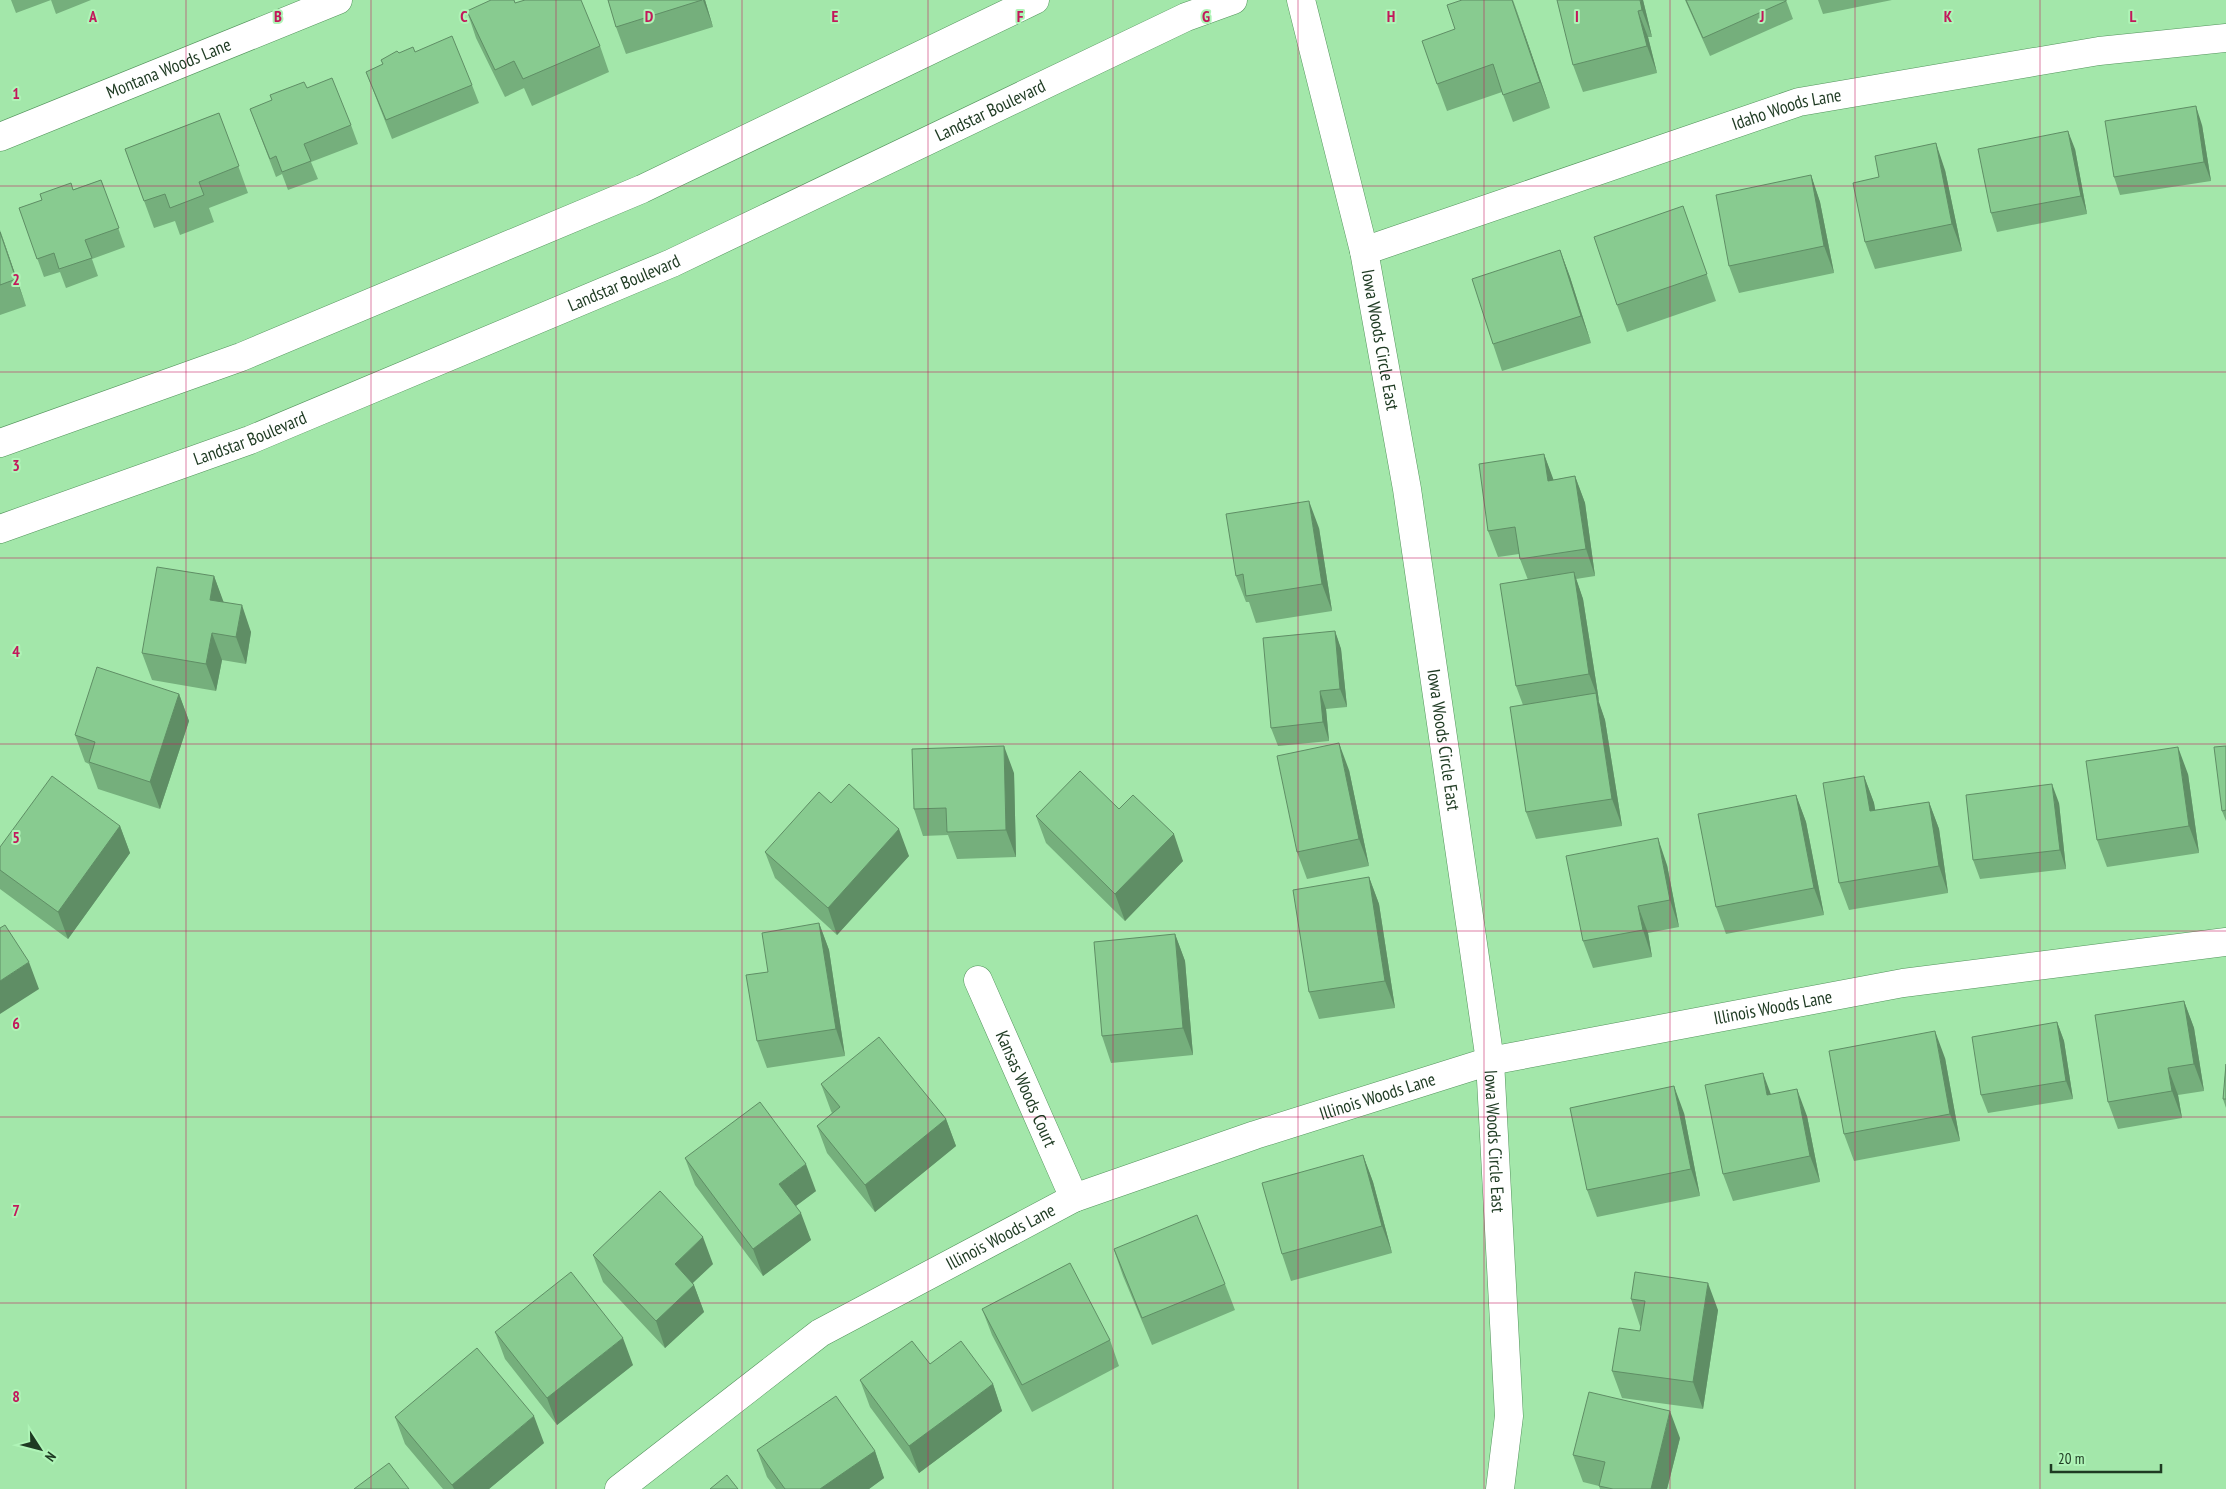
<svg xmlns="http://www.w3.org/2000/svg" width="2226" height="1489" font-family="'PT Sans Narrow',sans-serif">
  <rect width="100%" height="100%" fill="#a3e7aa"/>
  <g fill="none" stroke-linecap="round" stroke-linejoin="round">
    <g stroke="#53945c" stroke-width="29">
      <g id="minor">
        <path id="s1" d="M1301 0 1364 251 1407 489 1490 1061 1509 1416 1500 1489"/>
        <path id="s2" d="M0 137 338 0"/>
        <path id="s3" d="M1364 251 1799 102 2099 51 2226 38"/>
        <path d="M0 443 241 357 642 189 1035 0"/>
        <path id="s4" d="M0 529 250 440 672 263 1186 17 1233 0"/>
        <path id="s5" d="M978 980 1074 1198"/>
        <path id="s6" d="M619 1489 820 1333 1074 1198 1255 1135 1490 1061 1903 983 2226 942"/>
      </g>
    </g>
    <use href="#minor" stroke="#fff" stroke-width="28"/>
  </g>
  <path fill="#75af7c" d="M11 0H91L56 14 51 0 16 13Z
    M608 0H705L713 27 626 54 616 27Z
    M1513 0 1550 108 1513 122 1502 92 1447 111 1437 84 1455 29Z
    M1643 0 1652 37H1648L1657 73 1583 92 1573 65Z
    M1685 0H1786L1793 19 1710 56Z
    M1818 0H1892L1823 14Z
    M515 3 600 46 609 72 532 106 524 88 505 97 476 38 467 11Z
    M415 52 472 85 479 103 392 139 366 72 383 64 381 60 399 53Z
    M307 88 351 125 358 144 311 162 318 179 288 190 282 174 276 177 250 109Z
    M219 113 248 193 209 208 214 222 180 235 175 221 154 228 125 149Z
    M2202 125 2211 181 2120 195 2114 177Z
    M2075 149 2087 214 1997 232 1991 213Z
    M1945 170 1962 251 1875 269 1865 242Z
    M1811 175 1820 202 1834 273 1739 293 1729 266Z
    M101 180 125 247 92 259 98 276 66 288 60 272 44 277 19 208Z
    M1683 206 1716 301 1627 332 1617 305Z
    M0 230 26 306 0 315Z
    M1560 250 1570 277 1591 343 1502 371 1493 344Z
    M1544 454 1553 480 1575 476 1585 503 1595 576 1576 579 1583 599 1599 701H1598L1605 720 1622 826 1536 839 1526 812 1523 705 1516 686 1528 580 1520 559 1519 554 1498 557 1488 531Z
    M1319 528 1332 611 1256 623 1249 602H1246L1236 576Z
    M214 576 223 602 251 632 246 664 222 660 216 691 152 680 142 653Z
    M1335 631 1341 649 1347 707 1326 709 1329 741 1278 746 1271 728Z
    M179 694 189 721 160 809 98 789 89 764 85 762 75 735Z
    M2226 746V821L2222 811Z
    M1349 770 1369 866 1307 879 1297 852Z
    M1014 773 1016 857 957 859 948 835 923 836 914 809Z
    M2188 774 2199 853 2107 867 2097 840Z
    M1864 776 1874 803 1875 810 1929 802 1939 829 1948 893 1849 910 1839 883Z
    M1796 795 1806 822 1824 915 1726 934 1716 907Z
    M831 803 909 856 837 935 775 878 765 852Z
    M2059 803 2066 869 1980 879 1973 860Z
    M1119 809 1183 861 1125 921 1046 843 1036 816Z
    M120 826 130 853 68 939 0 889V847Z
    M1667 865 1679 927 1648 933 1652 957 1593 968 1583 941Z
    M1369 877 1379 904 1395 1008 1319 1019 1309 992Z
    M819 923 829 950 845 1056 767 1068 757 1041 768 972Z
    M1175 934 1185 961 1193 1055 1111 1063 1102 1036Z
    M2184 1001 2194 1028 2204 1091 2178 1095 2182 1118 2118 1129 2108 1102Z
    M2057 1022 2064 1041 2073 1099 1988 1113 1981 1095Z
    M1945 1058 1960 1141 1854 1161 1844 1134Z
    M2226 1064V1108L2223 1099Z
    M821 1084 946 1119 956 1146 875 1212 827 1153 817 1126 832 1113 831 1111Z
    M1771 1094 1807 1116 1820 1182 1733 1201 1723 1174Z
    M1684 1113 1700 1196 1597 1217 1587 1190Z
    M1363 1155 1373 1182 1392 1253 1291 1281 1282 1254Z
    M685 1158 816 1191 796 1206 811 1240 763 1276 695 1185Z
    M1114 1250 1225 1284 1235 1310 1152 1345 1123 1276Z
    M593 1255 713 1264 693 1283 704 1312 665 1348 603 1282Z
    M1631 1299 1718 1310 1703 1409 1622 1398 1612 1371 1640 1331 1641 1326H1640Z
    M982 1309 1110 1340 1119 1366 1032 1412 992 1335Z
    M495 1332 633 1365 557 1425 505 1359Z
    M860 1380 993 1384 1002 1411 919 1473 870 1407Z
    M395 1417 544 1443 489 1489H443L405 1444Z
    M1680 1438 1667 1489H1600L1599 1486 1583 1482 1573 1455Z
    M757 1450 875 1451 884 1478 869 1489H776L767 1477Z"/>
  <path fill="#5f8e65" d="M703 0H705L713 27Z
    M1513 0 1550 108 1540 82Z
    M1640 0H1643L1652 37 1642 10Z
    M1638 11 1648 37 1657 73 1647 46Z
    M2196 106 2202 125 2211 181 2204 162Z
    M2068 131 2075 149 2087 214 2081 196Z
    M1936 143 1945 170 1962 251 1952 224Z
    M1811 175 1820 202 1834 273 1824 246Z
    M0 230 26 306 16 279Z
    M1560 250 1570 277 1591 343 1581 316Z
    M1544 454 1554 481H1548Z
    M1575 476 1585 503 1595 576 1586 549Z
    M1309 501 1319 528 1332 611 1322 584Z
    M1574 572 1583 599 1599 701 1589 674Z
    M214 576 224 603 210 600Z
    M242 605 251 632 246 664 236 637Z
    M1335 631 1341 649 1347 707 1340 689Z
    M212 633 222 660 216 691 206 664Z
    M1320 691 1326 709 1329 741 1323 722Z
    M1596 693 1605 720 1622 826 1612 799Z
    M179 694 189 721 160 809 150 782Z
    M1339 743 1349 770 1369 866 1359 839Z
    M1004 746 1014 773 1016 857 1006 830Z
    M2178 747 2188 774 2199 853 2189 826Z
    M1864 776 1874 803 1880 838 1870 811Z
    M2052 784 2059 803 2066 869 2060 850Z
    M1796 795 1806 822 1824 915 1814 888Z
    M1929 802 1939 829 1948 893 1939 866Z
    M120 826 130 853 68 939 58 912Z
    M899 829 909 856 837 935 828 908Z
    M1174 834 1183 861 1125 921 1115 894Z
    M1658 838 1667 865 1679 927 1670 900Z
    M1369 877 1379 904 1395 1008 1385 981Z
    M1638 906 1648 933 1652 957 1643 930Z
    M819 923 829 950 845 1056 836 1029Z
    M1175 934 1185 961 1193 1055 1183 1028Z
    M29 962 39 989 0 1014V981Z
    M2184 1001 2194 1028 2204 1091 2194 1064Z
    M2057 1022 2064 1041 2073 1099 2066 1081Z
    M1935 1031 1945 1058 1960 1141 1950 1114Z
    M2168 1068 2178 1095 2182 1118 2172 1091Z
    M1763 1073 1773 1100 1767 1095Z
    M1674 1086 1684 1113 1700 1196 1691 1169Z
    M1797 1089 1807 1116 1820 1182 1810 1156Z
    M946 1119 956 1146 875 1212 865 1185Z
    M1363 1155 1373 1182 1392 1253 1382 1226Z
    M806 1164 816 1191 789 1211 779 1184Z
    M801 1213 811 1240 763 1276 753 1249Z
    M703 1237 713 1264 684 1291 675 1264Z
    M1708 1283 1718 1310 1703 1409 1693 1382Z
    M694 1285 704 1312 665 1348 656 1321Z
    M623 1338 633 1365 557 1425 547 1398Z
    M993 1384 1002 1411 919 1473 909 1446Z
    M1670 1411 1680 1438 1667 1489H1651Z
    M534 1416 544 1443 489 1489H454L452 1485Z
    M875 1451 884 1478 869 1489H820Z"/>
  <path fill="#88cb90" stroke="#5f8e65" d="M491 0H514L515 3 525 0H581L600 46 523 79 514 61 495 70 467 11Z
    M608 0H702L616 27Z
    M1462 0H1512L1540 82 1503 95 1493 64 1437 84 1422 41 1455 29 1447 5Z
    M1557 0H1640L1642 10 1638 11 1647 46 1573 65Z
    M1686 0H1786V1L1703 38Z
    M452 36 472 85 386 120 366 72 383 64 381 60 397 51 399 53 413 47 415 52Z
    M332 78 351 125 304 144 311 161 282 172 276 156 270 159 250 109 272 100 270 95 304 82 307 88Z
    M2196 106 2204 162 2114 177 2105 121Z
    M219 113 239 166 199 182 204 195 170 208 165 194 144 201 125 149Z
    M2068 131 2081 196 1991 213 1978 149Z
    M1936 143 1952 224 1865 242 1853 183 1879 177 1875 156Z
    M1811 175 1824 246 1729 266 1716 195Z
    M101 180 119 228 85 240 92 258 59 269 54 253 37 259 19 208 42 200 40 194 71 183 73 190Z
    M1683 206 1707 274 1617 305 1594 237Z
    M0 232 16 279 0 285Z
    M1560 250 1581 316 1493 344 1472 279Z
    M1544 454 1548 481 1575 476 1586 549 1520 559 1515 527 1488 531 1479 464Z
    M1309 501 1322 584 1246 596 1243 574 1236 576 1226 514Z
    M157 567 214 576 210 600 242 605 236 637 212 633 206 664 142 653Z
    M1574 572 1589 674 1516 686 1500 584Z
    M1335 631 1340 689 1320 691 1323 722 1271 728 1263 638Z
    M97 667 179 694 150 782 89 762 95 742 75 735Z
    M1596 693 1612 799 1526 812 1510 707Z
    M1339 743 1359 839 1297 852 1277 756Z
    M1004 746 1006 830 947 832 946 808 914 809 912 749Z
    M2226 746V810L2222 811 2214 747Z
    M2178 747 2189 826 2097 840 2086 761Z
    M1080 771 1119 809 1133 795 1174 834 1115 894 1036 816Z
    M52 776 120 826 58 912 0 870V847Z
    M1864 776 1870 811 1929 802 1939 866 1839 883 1823 783Z
    M849 784 899 829 828 908 765 852 819 792 831 803Z
    M2052 784 2060 850 1973 860 1966 795Z
    M1796 795 1814 888 1716 907 1698 814Z
    M1658 838 1670 900 1638 906 1643 930 1583 941 1566 856Z
    M1369 877 1385 981 1309 992 1293 890Z
    M819 923 836 1029 757 1041 746 975 768 972 762 933Z
    M5 925 29 962 0 981V928Z
    M1175 934 1183 1028 1102 1036 1094 942Z
    M2184 1001 2194 1064 2168 1068 2172 1091 2108 1102 2095 1015Z
    M2057 1022 2066 1081 1981 1095 1972 1037Z
    M1935 1031 1950 1114 1844 1134 1829 1051Z
    M879 1037 946 1119 865 1185 817 1126 840 1107 821 1084Z
    M2226 1064V1099H2223Z
    M1763 1073 1767 1095 1797 1089 1810 1156 1723 1174 1705 1085Z
    M1674 1086 1691 1169 1587 1190 1570 1108Z
    M760 1102 806 1164 779 1184 801 1213 753 1249 685 1158Z
    M1363 1155 1382 1226 1282 1254 1262 1183Z
    M660 1191 703 1237 675 1264 694 1285 656 1321 593 1255Z
    M1197 1215 1225 1284 1142 1318 1114 1249Z
    M1070 1263 1110 1340 1022 1385 982 1309Z
    M571 1272 623 1338 547 1398 495 1332Z
    M1635 1272 1708 1283 1693 1382 1612 1371 1619 1328 1640 1331 1645 1301 1631 1299Z
    M912 1341 930 1364 961 1341 993 1384 909 1446 860 1380Z
    M477 1348 534 1416 452 1485 395 1417Z
    M1589 1392 1670 1411 1651 1489H1613L1599 1486 1605 1462 1573 1455Z
    M836 1396 875 1451 820 1489H785L757 1450Z
    M389 1463 409 1489H354Z
    M727 1475 738 1489H710Z"/>
  <path fill="none" stroke="#c2185b" stroke-width="1" stroke-opacity="0.55" d="M186 0V1489M371 0V1489M556 0V1489M742 0V1489M928 0V1489M1113 0V1489M1298 0V1489M1484 0V1489M1670 0V1489M1855 0V1489M2040 0V1489M0 186H2226M0 372H2226M0 558H2226M0 744H2226M0 931H2226M0 1117H2226M0 1303H2226"/>
  <g text-anchor="middle" stroke-width="4" stroke-linejoin="round" paint-order="stroke">
    <g font-size="18" fill="#1e3a22" stroke="#aff4b7">
      <text dy="6" stroke="none"><textPath href="#s2" startOffset="182">Montana Woods Lane</textPath></text>
      <text dy="6" stroke="none"><textPath href="#s4" startOffset="1076">Landstar Boulevard</textPath></text>
      <text dy="6" stroke="none"><textPath href="#s3" startOffset="446">Idaho Woods Lane</textPath></text>
      <text dy="6" stroke="none"><textPath href="#s4" startOffset="671">Landstar Boulevard</textPath></text>
      <text dy="6" stroke="none"><textPath href="#s1" startOffset="349">Iowa Woods Circle East</textPath></text>
      <text dy="6" stroke="none"><textPath href="#s4" startOffset="266">Landstar Boulevard</textPath></text>
      <text dy="6" stroke="none"><textPath href="#s1" startOffset="754">Iowa Woods Circle East</textPath></text>
      <text dy="6" stroke="none"><textPath href="#s6" startOffset="1268">Illinois Woods Lane</textPath></text>
      <text dy="6" stroke="none"><textPath href="#s5" startOffset="119">Kansas Woods Court</textPath></text>
      <text dy="6" stroke="none"><textPath href="#s6" startOffset="862">Illinois Woods Lane</textPath></text>
      <text dy="6" stroke="none"><textPath href="#s1" startOffset="1159">Iowa Woods Circle East</textPath></text>
      <text dy="6" stroke="none"><textPath href="#s6" startOffset="459">Illinois Woods Lane</textPath></text>
    </g>
  </g>
  <g font-size="16" text-anchor="middle" font-weight="bold" fill="#c2185b" stroke="#aff4b7" stroke-width="4" stroke-linejoin="round" paint-order="stroke">
    <text x="93" y="22">A</text>
    <text x="278" y="22">B</text>
    <text x="464" y="22">C</text>
    <text x="649" y="22">D</text>
    <text x="835" y="22">E</text>
    <text x="1020" y="22">F</text>
    <text x="1206" y="22">G</text>
    <text x="1391" y="22">H</text>
    <text x="1577" y="22">I</text>
    <text x="1762" y="22">J</text>
    <text x="1948" y="22">K</text>
    <text x="2133" y="22">L</text>
    <text x="16" y="99">1</text>
    <text x="16" y="285">2</text>
    <text x="16" y="471">3</text>
    <text x="16" y="657">4</text>
    <text x="16" y="843">5</text>
    <text x="16" y="1029">6</text>
    <text x="16" y="1216">7</text>
    <text x="16" y="1402">8</text>
  </g>
  <g transform="translate(40 1449) rotate(126)" stroke="#aff4b7" stroke-width="4" paint-order="stroke">
  <path d="M0-4L9 19L0 12L-9 19Z" fill="#1e3a22"/>
  <text y="-8" font-size="14" font-weight="bold" text-anchor="middle" fill="#1e3a22">N</text>
  </g>
  <path d="M2051 1464v8h110v-8" fill="none" stroke="#1e3a22" stroke-width="2.5"/>
  <text x="2058" y="1464" font-size="15" fill="#1e3a22" stroke="#aff4b7" stroke-width="4" paint-order="stroke">20 m</text>
</svg>
